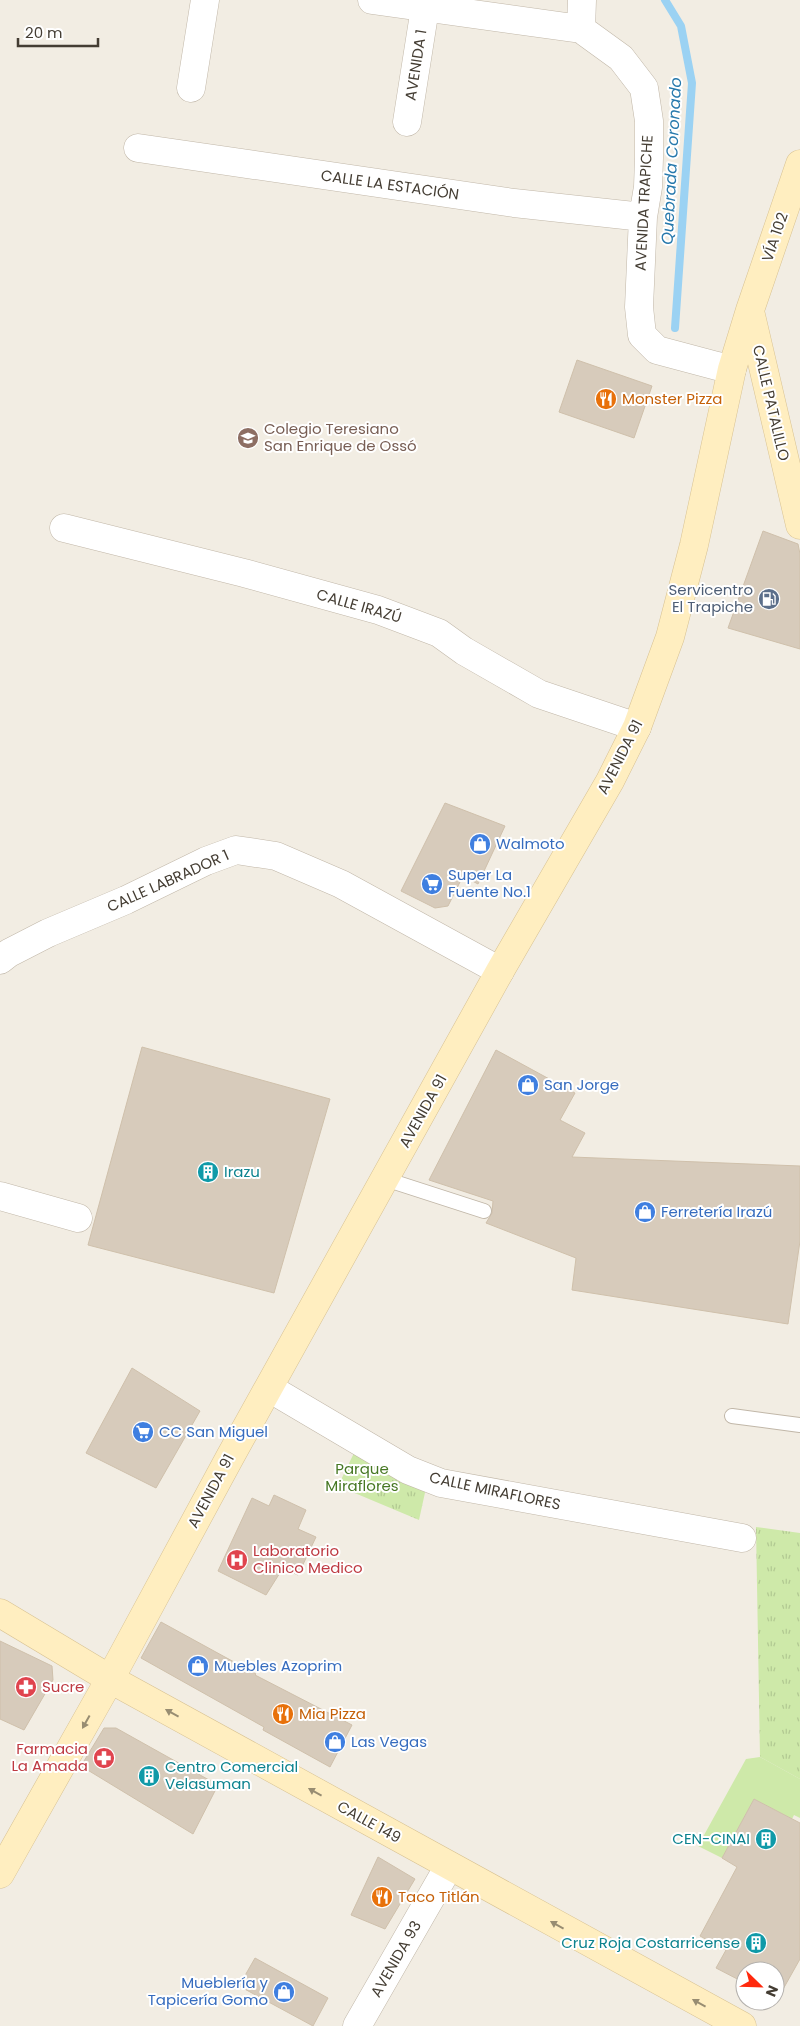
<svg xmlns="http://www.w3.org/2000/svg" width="800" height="2026" font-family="Poppins,sans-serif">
  <defs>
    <pattern id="park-tufts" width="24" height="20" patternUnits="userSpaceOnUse" patternTransform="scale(1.25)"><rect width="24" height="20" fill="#cee9a9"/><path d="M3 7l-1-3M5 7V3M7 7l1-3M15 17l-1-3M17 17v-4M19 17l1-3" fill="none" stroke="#b2c992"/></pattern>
  </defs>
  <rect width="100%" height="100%" fill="#f2ede3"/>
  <path fill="#cee9a9" d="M760 1757 800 1779V1818L794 1815 792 1819 754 1799 722 1858 698 1846 746 1759Z"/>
  <path fill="url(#park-tufts)" d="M354 1453 426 1488 419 1520 338 1486Z
    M756 1527 800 1533V1779L760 1757Z"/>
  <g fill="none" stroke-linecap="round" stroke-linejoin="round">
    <path stroke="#9bd2f3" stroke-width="8" d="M665 0 681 26 692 83 675 328"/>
  </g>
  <path fill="#d7cbbb" stroke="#cfc0ab" d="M577 360 652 386 634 438 559 412Z
    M763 531 798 544 800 554V649L728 628Z
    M445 803 505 826 478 884 463 876 448 906 435 908 401 891Z
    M142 1047 330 1099 274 1293 88 1245Z
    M496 1050 575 1093 560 1120 585 1133 572 1157 800 1166V1241L788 1324 572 1290 576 1258 486 1223 492 1213 493 1201 429 1180Z
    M132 1368 200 1411 156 1488 86 1453Z
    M274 1495 306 1510 298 1529 316 1537 298 1575 283 1568 266 1595 218 1571 252 1498 269 1506Z
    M161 1622 256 1674 255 1675 352 1725 330 1767 263 1730 264 1727 141 1658Z
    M0 1641 52 1666 53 1680 24 1730 0 1719Z
    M104 1728H116L218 1785 193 1834 81 1766Z
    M754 1799 800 1823V1959L777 2000 775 1999V1971H745V1983L716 1968 726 1950 700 1936 737 1867 722 1858Z
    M378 1857 415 1879 385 1929 351 1915Z
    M255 1958 328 1998 313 2026 239 1986Z"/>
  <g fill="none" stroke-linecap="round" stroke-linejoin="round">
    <g stroke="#c1b7a8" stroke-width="16">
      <path id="lane" d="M385 1179 484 1211
        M732 1416 800 1425"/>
    </g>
    <g stroke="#c1b7a8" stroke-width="29">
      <path id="street" d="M372 0 581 29
        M582 0 581 29 621 58 644 88 649 121V158L648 187 643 217 639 307 642 335 657 350 717 366 732 369
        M191 88 205 0
        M407 122 425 8
        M138 148 514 203 643 217
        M64 528 244 573 378 610 439 633 464 651 539 694 637 727
        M0 960 9 953 48 933 126 900 206 861 236 850 276 856 341 884 500 971
        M0 1196 78 1218
        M269 1388 408 1470 441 1483 742 1538
        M357 2026 449 1866"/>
    </g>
    <g stroke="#d8c292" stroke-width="29">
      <path id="secondary" d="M750 311 800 525
        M0 1613 110 1679 742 2026
        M0 1874 110 1679 230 1457 500 971 610 781 637 727 670 637 694 545 732 369 750 310 800 164"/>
    </g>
    <use href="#lane" stroke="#fff" stroke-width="14"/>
    <use href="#street" stroke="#fff" stroke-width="28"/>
    <use href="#secondary" stroke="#ffeec0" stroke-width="28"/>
  </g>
  <defs><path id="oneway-solid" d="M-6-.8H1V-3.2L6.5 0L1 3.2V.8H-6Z" transform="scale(1.25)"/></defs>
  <g fill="#988d72">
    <use href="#oneway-solid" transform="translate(172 1713) rotate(-151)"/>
    <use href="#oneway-solid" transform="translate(86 1722) rotate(119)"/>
    <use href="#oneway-solid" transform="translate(315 1792) rotate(-151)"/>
    <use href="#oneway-solid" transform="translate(557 1925) rotate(-151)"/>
    <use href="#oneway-solid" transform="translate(699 2003) rotate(-151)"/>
  </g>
  <defs>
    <g id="restaurant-disc" transform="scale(1.125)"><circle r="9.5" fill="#e8710a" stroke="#fff"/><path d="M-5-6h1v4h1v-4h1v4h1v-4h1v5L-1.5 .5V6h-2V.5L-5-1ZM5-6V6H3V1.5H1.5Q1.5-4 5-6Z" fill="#fff"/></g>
    <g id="school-disc" transform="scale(1.125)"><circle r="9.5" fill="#8d6e63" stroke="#fff"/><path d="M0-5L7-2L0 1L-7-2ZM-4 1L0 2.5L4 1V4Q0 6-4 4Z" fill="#fff"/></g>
    <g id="fuel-disc" transform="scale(1.125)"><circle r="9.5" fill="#5c6f8a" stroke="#fff"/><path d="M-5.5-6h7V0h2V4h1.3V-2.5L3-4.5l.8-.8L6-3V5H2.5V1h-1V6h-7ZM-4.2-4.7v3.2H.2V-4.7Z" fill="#fff"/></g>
    <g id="shop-disc" transform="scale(1.125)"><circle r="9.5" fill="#3f7fe0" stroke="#fff"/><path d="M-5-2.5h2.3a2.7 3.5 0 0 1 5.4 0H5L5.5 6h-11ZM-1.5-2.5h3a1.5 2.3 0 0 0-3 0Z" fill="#fff"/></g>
    <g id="supermarket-disc" transform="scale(1.125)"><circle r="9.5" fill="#3f7fe0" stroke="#fff"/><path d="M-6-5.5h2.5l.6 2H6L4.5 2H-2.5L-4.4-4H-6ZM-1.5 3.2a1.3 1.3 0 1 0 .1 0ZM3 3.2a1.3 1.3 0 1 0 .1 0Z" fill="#fff"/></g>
    <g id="building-disc" transform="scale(1.125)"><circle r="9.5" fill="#0f9aa8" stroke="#fff"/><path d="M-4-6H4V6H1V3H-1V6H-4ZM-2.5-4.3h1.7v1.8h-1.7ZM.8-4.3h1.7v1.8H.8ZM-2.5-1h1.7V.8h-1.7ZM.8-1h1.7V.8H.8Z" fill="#fff"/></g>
    <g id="hospital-disc" transform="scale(1.125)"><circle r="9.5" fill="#e0444e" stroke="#fff"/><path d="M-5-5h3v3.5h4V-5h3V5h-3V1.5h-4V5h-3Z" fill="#fff"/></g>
    <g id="pharmacy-disc" transform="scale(1.125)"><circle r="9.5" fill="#e0444e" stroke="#fff"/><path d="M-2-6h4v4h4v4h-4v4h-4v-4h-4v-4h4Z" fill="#fff"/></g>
  </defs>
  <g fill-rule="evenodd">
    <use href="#restaurant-disc" x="606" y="399"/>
    <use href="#school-disc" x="248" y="438"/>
    <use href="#fuel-disc" x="769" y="599"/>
    <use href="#shop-disc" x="480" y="844"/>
    <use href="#supermarket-disc" x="432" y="884"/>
    <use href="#shop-disc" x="528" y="1085"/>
    <use href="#building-disc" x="208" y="1172"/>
    <use href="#shop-disc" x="645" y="1212"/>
    <use href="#supermarket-disc" x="143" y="1432"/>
    <use href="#hospital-disc" x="237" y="1560"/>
    <use href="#shop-disc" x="198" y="1666"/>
    <use href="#pharmacy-disc" x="26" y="1687"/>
    <use href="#restaurant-disc" x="283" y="1714"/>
    <use href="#shop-disc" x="335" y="1742"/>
    <use href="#pharmacy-disc" x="104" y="1758"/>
    <use href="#building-disc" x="149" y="1776"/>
    <use href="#building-disc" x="766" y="1839"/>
    <use href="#restaurant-disc" x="382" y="1897"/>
    <use href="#building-disc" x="756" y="1943"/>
    <use href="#shop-disc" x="284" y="1992"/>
  </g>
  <g text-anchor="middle" stroke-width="4" stroke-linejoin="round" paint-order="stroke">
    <g font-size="15" fill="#443d33" stroke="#fff">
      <text transform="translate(416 65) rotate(-81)" y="5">AVENIDA 1</text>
      <text transform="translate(390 185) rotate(8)" y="5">CALLE LA ESTACIÓN</text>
      <text transform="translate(644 203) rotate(-87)" y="5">AVENIDA TRAPICHE</text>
      <text transform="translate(775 237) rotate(-71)" y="5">VÍA 102</text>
      <text transform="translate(771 403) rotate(77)" y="5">CALLE PATALILLO</text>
      <text transform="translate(359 606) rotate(16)" y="5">CALLE IRAZÚ</text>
      <text transform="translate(620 757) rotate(-63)" y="5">AVENIDA 91</text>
      <text transform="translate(168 881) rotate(-24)" y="5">CALLE LABRADOR 1</text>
      <text transform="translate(423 1111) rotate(-61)" y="5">AVENIDA 91</text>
      <text transform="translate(211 1491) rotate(-62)" y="5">AVENIDA 91</text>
      <text transform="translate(495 1491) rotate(12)" y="5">CALLE MIRAFLORES</text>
      <text transform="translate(369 1822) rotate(29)" y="5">CALLE 149</text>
      <text transform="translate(396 1959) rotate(-60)" y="5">AVENIDA 93</text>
    </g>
    <g font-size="15" fill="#c56008" stroke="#fff" text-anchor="start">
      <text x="622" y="404">Monster Pizza</text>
      <text x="299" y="1719">Mia Pizza</text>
      <text x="398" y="1902">Taco Titlán</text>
    </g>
    <g font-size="15" fill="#785e54" stroke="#fff" text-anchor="start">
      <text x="264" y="434">Colegio Teresiano<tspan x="264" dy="17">San Enrique de Ossó</tspan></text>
    </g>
    <g font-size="15" fill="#4e5e75" stroke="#fff" text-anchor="end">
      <text x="753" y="595">Servicentro<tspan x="753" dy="17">El Trapiche</tspan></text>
    </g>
    <g font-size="15" fill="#366cbe" stroke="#fff" text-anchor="start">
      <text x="496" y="849">Walmoto</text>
      <text x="448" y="880">Super La<tspan x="448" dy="17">Fuente No.1</tspan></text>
      <text x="544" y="1090">San Jorge</text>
      <text x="661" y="1217">Ferretería Irazú</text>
      <text x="159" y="1437">CC San Miguel</text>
      <text x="214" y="1671">Muebles Azoprim</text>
      <text x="351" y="1747">Las Vegas</text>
      <text x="268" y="1988" text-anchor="end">Mueblería y<tspan x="268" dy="17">Tapicería Gomo</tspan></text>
    </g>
    <g font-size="15" fill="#0d838f" stroke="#fff" text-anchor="start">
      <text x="224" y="1177">Irazu</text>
      <text x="165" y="1772">Centro Comercial<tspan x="165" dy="17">Velasuman</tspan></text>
      <text x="750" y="1844" text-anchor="end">CEN-CINAI</text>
      <text x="740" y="1948" text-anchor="end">Cruz Roja Costarricense</text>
    </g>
    <g font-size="15" fill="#477824" stroke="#fff">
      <text x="362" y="1474">Parque<tspan x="362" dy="17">Miraflores</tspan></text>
    </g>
    <g font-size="15" fill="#be3a42" stroke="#fff" text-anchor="start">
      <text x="253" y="1556">Laboratorio<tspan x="253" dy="17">Clinico Medico</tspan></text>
      <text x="42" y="1692">Sucre</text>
      <text x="88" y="1754" text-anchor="end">Farmacia<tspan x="88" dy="17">La Amada</tspan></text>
    </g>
    <g font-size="16" font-style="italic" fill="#2779ac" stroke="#fff">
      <text transform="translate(671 161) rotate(-87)" y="6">Quebrada Coronado</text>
    </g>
  </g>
  <g transform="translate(760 1986) rotate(113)"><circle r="24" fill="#ffffff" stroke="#b4b1ad"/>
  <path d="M0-4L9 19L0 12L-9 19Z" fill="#ff290d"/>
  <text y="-8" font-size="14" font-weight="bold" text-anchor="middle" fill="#443d33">N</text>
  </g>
  <path d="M18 38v8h80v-8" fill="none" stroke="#443d33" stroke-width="2.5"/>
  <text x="25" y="38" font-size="15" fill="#443d33" stroke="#ffffff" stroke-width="4" paint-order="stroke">20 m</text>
</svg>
